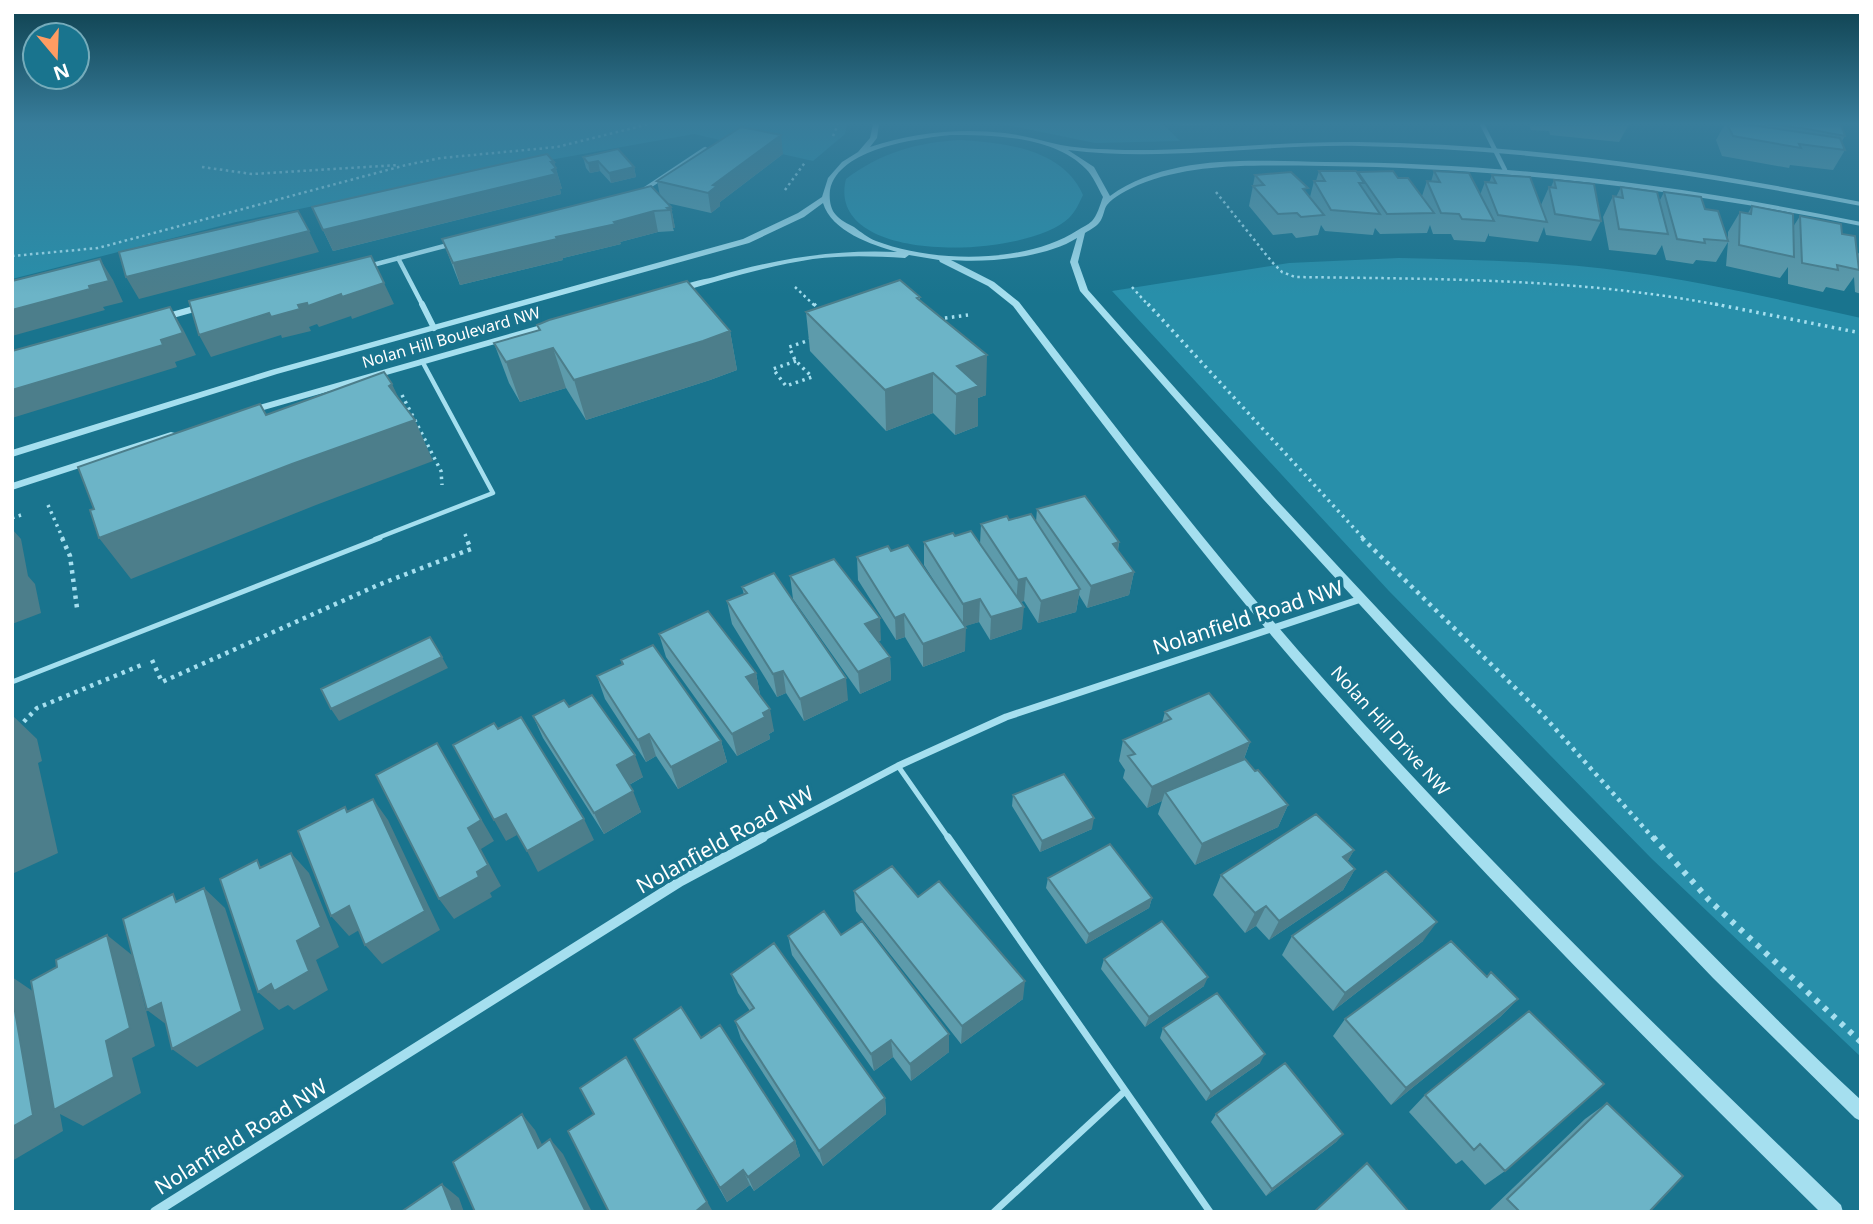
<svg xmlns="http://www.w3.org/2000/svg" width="1873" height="1224" font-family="'Noto Sans',sans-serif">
  <rect width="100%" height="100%" fill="#19748e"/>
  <path fill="#288faa" d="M12 124H847L845 134 813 161 694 134 456 177 236 222 12 279Z
    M1002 124H1163L1180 141 1095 143Z
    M961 140C1005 143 1063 149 1083 195 1079 203 1076 211 1069 218 1026 259 824 267 846 179 880 153 918 142 961 140Z
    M1399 258C1476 260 1553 261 1629 272 1707 282 1784 301 1861 318V1057L1652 859 1389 591 1112 291 1289 263Z"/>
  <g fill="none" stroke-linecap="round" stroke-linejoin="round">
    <path stroke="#a5dfef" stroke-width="2.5" stroke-dasharray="2.5 3.5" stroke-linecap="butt" d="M833 136 838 124
      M202 167 252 174 398 165
      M785 190 806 161
      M1216 192 1272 262 1282 272 1295 277C1439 279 1582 278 1724 306
      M12 256 98 248 406 165 441 158 557 147 649 124
      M795 287 815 306
      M1132 287 1149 306"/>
    <path stroke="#a5dfef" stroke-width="3.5" stroke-dasharray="2.5 4.5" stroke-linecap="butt" d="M814 304 822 312
      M1148 304 1364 539
      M1715 304 1861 333
      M938 319 968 315
      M796 361 773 369 786 386 812 377 795 360 789 347 813 339
      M402 395 441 471 442 485
      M48 505 63 539
      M12 518 21 515
      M465 534 467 539"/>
    <path stroke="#a5dfef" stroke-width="4.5" stroke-dasharray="3.5 5" stroke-linecap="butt" d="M62 538 70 556 77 608
      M1362 538 1542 714 1654 839
      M152 660 162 682 378 585 471 549 466 538
      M12 734 37 708 144 664"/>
    <path stroke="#a5dfef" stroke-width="6" stroke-dasharray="4.5 7" stroke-linecap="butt" d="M1653 837 1709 900 1861 1042"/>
    <path stroke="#a5dfef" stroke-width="4.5" d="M375 539 493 493 422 361"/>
    <path stroke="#a5dfef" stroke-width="5" d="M12 682 380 538
      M898 766 949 839"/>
    <path stroke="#a5dfef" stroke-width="7" d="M948 837 1210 1212
      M994 1212 1125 1091"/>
    <path stroke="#a5dfef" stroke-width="4.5" d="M1482 124 1505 170
      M642 191 705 149
      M398 258 423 306
      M365 267 452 244"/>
    <path stroke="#a5dfef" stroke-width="6" d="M422 304 434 328
      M165 317 201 307"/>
    <path stroke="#a5dfef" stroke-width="7" d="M760 839 898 766 1006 717 1361 599"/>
    <path stroke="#a5dfef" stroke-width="10" d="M155 1212 681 881 763 837"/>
    <path fill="#a5dfef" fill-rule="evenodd" d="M873 124H879L877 138 870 147C914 132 960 128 1005 133 1021 135 1036 139 1052 143 1075 149 1102 149 1125 150 1203 151 1280 141 1358 142 1527 144 1695 169 1861 202V206C1695 174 1529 149 1360 146 1262 144 1165 162 1068 150L1094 167 1110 196C1170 153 1255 161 1325 162 1509 163 1681 185 1861 222V226C1682 190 1509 168 1326 166 1264 166 1197 161 1138 185 1129 189 1113 197 1107 205 1104 209 1104 215 1101 220 1098 226 1091 229 1085 233L1078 262 1088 290C1258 483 1433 671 1613 854 1695 937 1776 1021 1861 1100V1121L1855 1118 1713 978 1449 702 1263 499 1080 291 1070 262 1077 238C1046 258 986 263 951 260L994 282 1019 302C1119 432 1219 562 1328 684 1491 866 1665 1036 1841 1205L1843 1212H1820C1649 1043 1479 873 1321 693 1212 569 1112 437 1013 306L988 286 940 262 939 260 909 255 905 258C874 256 844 255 813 259 767 266 722 280 677 293L673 290C684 283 701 280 714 277 775 259 834 249 897 252 872 245 831 231 823 203L804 217 749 243 277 374 12 457V450L271 370 743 239 798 213 822 197 828 178 842 162 858 152 870 138ZM950 135C994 135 1054 136 1086 169 1093 176 1098 188 1103 197 1100 205 1097 216 1092 221 1088 225 1082 227 1078 230 1026 264 933 263 876 241 868 238 861 232 854 227 848 224 840 220 836 215 830 209 829 198 830 190 839 148 916 139 950 135Z
      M555 321 560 324 558 326 250 414H242L241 412 242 410Z
      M171 432 175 433V437L12 490V483Z"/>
  </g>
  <path fill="#5d9bab" d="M1180 124H1211L1182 126Z
    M1529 124H1629L1619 142 1550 135 1549 131 1531 130Z
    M1725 124H1841L1845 136 1842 141 1845 150 1833 170 1790 165 1789 168 1722 156 1716 140Z
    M783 154 720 202V206L711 213 667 203 671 207 675 228H673L674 231 658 232 620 242 621 244 563 258V260L460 285 442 239 660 196 657 181Z
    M583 157 634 167 636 177 611 183 600 171 590 173 586 168Z
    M554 162 562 189H560L561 194 333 251 312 207Z
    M1319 171 1358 173V172L1398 178 1422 196 1427 181 1431 182 1434 171 1480 195 1485 182 1489 183 1492 175 1541 205 1549 187H1551L1554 180 1601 221 1591 241 1546 235 1544 227 1538 242 1489 236V233L1485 242 1454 240 1451 234H1433L1430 225 1427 233 1380 234 1375 228 1373 235 1325 231 1321 225 1318 235 1296 238 1292 233 1273 235 1249 206 1255 175 1306 193 1310 197 1314 181H1316Z
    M1621 187 1659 202 1664 192 1705 209 1728 240V232L1740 212 1748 213 1752 206 1793 227 1800 216 1842 234 1857 255 1861 250V294L1855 292 1854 277 1844 291 1826 287 1823 292 1788 284V267L1780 278 1726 266 1728 242 1716 262 1696 260 1693 264 1666 260 1662 245 1656 255 1609 250 1603 217 1613 196 1616 197Z
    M920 297V301L986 395 978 398V426L955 435 933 413 886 431 810 351 806 312Z
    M537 325 730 331 737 370 710 380 586 420 566 388 520 402 509 383 494 343 539 330Z
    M1037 509 1119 542 1118 551 1134 572 1129 595 1087 608 1079 595 1076 612 1038 623 1024 601 1020 602 1022 629 990 640 979 622 964 626 965 651 923 667 905 637 896 640 858 580 857 557 891 551 943 595 924 565V542L955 536 980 544 981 524 1009 520 1036 522Z
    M790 576 881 640 878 642 890 657 891 680 860 694 793 599Z
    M742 587 848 700 804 721 786 693 777 697 732 624 727 601 744 595Z
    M659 634 756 673 760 695 774 731 769 734 770 739 737 756 666 657Z
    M621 660 721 741 727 762 678 789 656 756 646 762 605 699 597 676 622 664Z
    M569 707 643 777 629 785 641 812 604 834 543 738 533 716Z
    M1165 712 1250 742 1244 759 1288 805 1278 827 1195 865 1158 814 1162 801 1147 808 1123 778 1125 770 1119 761 1123 740 1162 723Z
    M1013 795 1092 829 1040 852 1012 806Z
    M1354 850 1347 862 1355 869 1343 890 1269 940 1256 926 1245 933 1213 895 1221 875Z
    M1048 878 1152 898 1149 908 1086 944 1046 888Z
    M854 891 918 897 1023 999 961 1044 856 911Z
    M841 935 949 1034V1052L911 1081 893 1057 874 1071 792 955 788 936Z
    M1292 936 1423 941 1333 1011 1282 955Z
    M1104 959 1204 986 1145 1027 1101 969Z
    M731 974 885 1098 886 1114 823 1166 741 1039 735 1021 750 1011 738 993Z
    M1487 977 1518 999 1500 1017 1391 1105 1333 1036 1345 1019Z
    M1529 1011 1505 1171 1485 1185 1462 1160 1456 1164 1409 1112 1425 1095Z
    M1163 1028 1260 1063 1206 1101 1160 1038Z
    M701 1038 795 1141 800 1156 754 1191 750 1185 727 1202 634 1039Z
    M1607 1103 1649 1212H1488L1585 1119Z
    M1216 1114 1343 1134 1336 1142 1266 1196 1211 1122Z"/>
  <path fill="#4c7e8b" d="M781 135 783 154 720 202V206L711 213 708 193 713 185Z
    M598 161 600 171 590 173 588 163Z
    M554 162 562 189H560L561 194 333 251 323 230Z
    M634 167 636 177 611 183 609 173Z
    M671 207 675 228H673L670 210 667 208Z
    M654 211 658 232 620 242 621 244 563 258V260L460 285 453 263Z
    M309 231 319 252 139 299 126 277Z
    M100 259 113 280 123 302 103 307 105 310 12 336V310L89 286Z
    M384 283 394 304 352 319 351 316 319 327 317 324 309 327 311 331 282 338 281 335 211 357 199 335 298 305Z
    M170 307 183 329 196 355 175 362 177 367 12 418V390L161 340Z
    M730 331 737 370 710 380 586 420 574 380Z
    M553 348 566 388 520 402 506 362Z
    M987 355 986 395 978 398V426L955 435 957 366Z
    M933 373V413L886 431 885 390Z
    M392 384 410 422 415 420 433 461 316 505 131 579 99 538Z
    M12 529 21 539 28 576 35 584 41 613 12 624Z
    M1119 542 1115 565 1113 544Z
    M1134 572 1129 595 1087 608 1091 586Z
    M1026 578 1024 601 1016 603 1018 580Z
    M1080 589 1076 612 1038 623 1041 601Z
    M980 599 979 622 963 627V604Z
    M1024 607 1022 629 990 640 991 617Z
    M904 614 905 637 896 640 895 618Z
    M880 618 881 640 867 647 865 624Z
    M966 628 965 651 923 667V644Z
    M442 657 448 668 339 721 331 709Z
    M890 657 891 680 860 694 858 672Z
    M783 671 786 693 777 697 773 674Z
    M756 673 760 695 746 677Z
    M846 678 848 700 804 721 800 699Z
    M770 709 774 731 769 734 770 739 737 756 732 734Z
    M12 715 37 739 42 761 38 763 58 853 12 874Z
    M649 734 656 756 646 762 638 740Z
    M721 741 727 762 678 789 671 767Z
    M1250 742 1242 764 1165 792 1162 801 1147 808 1152 787Z
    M437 743 494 841 481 849 501 886 490 893 492 897 454 919 439 899 477 872 468 828Z
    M635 755 643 777 625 787 617 765Z
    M633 791 641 812 604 834 594 813Z
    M373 799 388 820 440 930 382 964 365 945Z
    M1288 805 1278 827 1195 865 1202 844Z
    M506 814 517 835 506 841 494 820Z
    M1094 818 1092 829 1040 852 1042 841Z
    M584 819 594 840 538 872 527 851Z
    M1354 850 1342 871 1343 857Z
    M291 853 309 873 339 947 316 960 328 990 294 1010 288 1005 279 1010 258 992 271 984 297 941Z
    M1355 869 1343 890 1269 940 1279 921Z
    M204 888 225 908 264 1029 197 1067 172 1049Z
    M1152 898 1149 908 1086 944 1089 934Z
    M349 906 366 926 349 936 331 916Z
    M1266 906 1256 926 1245 933 1255 913Z
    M1437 922 1423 941 1333 1011 1345 993Z
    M107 935 132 955 155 1046 132 1058 141 1093 83 1126 60 1114 63 1131 12 1161V977L106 1041Z
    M1208 977 1204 986 1145 1027 1149 1017Z
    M1025 981 1023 999 961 1044 962 1026Z
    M1518 999 1500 1017 1391 1105 1406 1088Z
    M161 1003 171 1028 147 1010Z
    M949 1034V1052L911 1081 910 1064Z
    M891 1040 893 1057 874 1071 871 1054Z
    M1265 1054 1260 1063 1206 1101 1211 1092Z
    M626 1057 713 1212H695Z
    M885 1098 886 1114 823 1166 819 1151Z
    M522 1114 535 1130 551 1163 538 1148Z
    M1343 1134 1336 1142 1266 1196 1272 1189Z
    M550 1139 563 1154 592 1212H586Z
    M795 1141 800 1156 754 1191 748 1177Z
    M743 1170 750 1185 727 1202 720 1188Z
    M442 1184 459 1198 464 1212H453Z"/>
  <path fill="#6cb4c7" stroke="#4c7e8b" stroke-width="2" d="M1727 124H1744L1840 138 1845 150 1799 144 1801 148 1733 136Z
    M1767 124H1841L1845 136 1802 128Z
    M741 127 781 135 713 185 717 186 708 193 657 181Z
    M618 149 634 167 609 173 598 161 588 163 583 157Z
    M547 154 554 162H551L556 168 552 170 556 174 323 230 312 207Z
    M1319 171H1356L1364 183H1359L1380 214 1331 210 1314 181H1325Z
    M1393 171 1398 178H1408L1434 213 1387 214 1358 172Z
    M1434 171 1469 173 1494 221 1462 219 1459 214 1441 213 1427 181 1440 182Z
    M1291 172 1308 188 1303 189 1324 215 1301 217 1297 213 1278 214 1253 186 1264 185 1255 175Z
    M1492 175 1530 177 1547 222 1498 215 1485 182 1496 183Z
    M1554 180 1594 184 1601 221 1555 214 1549 187 1556 188Z
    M651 186 671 207 667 208 670 210 654 211 614 222 616 224 556 237 557 239 453 263 442 239Z
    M1621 187 1657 192 1668 234 1619 229 1613 196 1623 198Z
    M1664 192 1701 197 1705 209 1718 211 1728 241 1704 239 1705 243 1677 239Z
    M1752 206 1793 214 1794 257 1739 245 1740 212 1751 214Z
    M298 211 309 231 126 277 119 252Z
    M1800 216 1841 224 1842 234 1855 236 1859 270 1837 265 1838 270 1802 263Z
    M371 256 384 283 342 297 341 294 308 306 307 303 298 305 300 309 271 317 269 313 199 335 189 301Z
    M100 259 109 281 89 286 90 289 12 310V281Z
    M900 280 920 297 917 298 987 355 957 366 979 386 956 394 933 373 885 390 806 312Z
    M687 281 730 331 703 341 574 380 553 348 506 362 494 343 540 330 537 325 549 320Z
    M170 307 183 333 161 340 163 345 12 390V351Z
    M384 372 392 384 389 386 415 420 292 464 99 538 90 510 94 509 78 467 260 404 266 415Z
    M1085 496 1119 542 1113 544 1134 572 1091 586 1037 509Z
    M1031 514 1080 589 1041 601 1026 578 1018 580 981 524 1007 516 1009 520Z
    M971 531 1024 607 991 617 980 599 963 604 924 542 953 533 955 536Z
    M908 545 966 628 923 644 904 614 895 618 857 557 888 546 891 551Z
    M834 559 880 618 865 624 890 657 858 672 790 576Z
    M774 573 846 678 800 699 783 671 773 674 727 601 747 593 742 587Z
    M708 611 756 673 746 677 770 709 763 713 765 717 732 734 659 634Z
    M430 637 442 657 331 709 321 689Z
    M653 645 721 741 671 767 649 734 638 740 597 676 623 664 621 660Z
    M1209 693 1250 742 1152 787 1128 756 1135 754 1123 740 1171 719 1165 712Z
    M592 695 635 755 617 765 633 791 594 813 533 716 564 700 569 707Z
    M521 717 584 819 527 851 506 814 494 820 453 745 494 723 498 729Z
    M437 743 481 820 468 828 488 865 477 872 479 877 439 899 376 775Z
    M1245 759 1255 771 1258 770 1288 805 1202 844 1165 792Z
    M1064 774 1094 818 1042 841 1013 795Z
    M373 799 425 911 365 945 349 906 331 916 298 831 345 807 347 812Z
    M1316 814 1354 850 1343 857 1355 869 1279 921 1266 906 1255 913 1221 875Z
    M1110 844 1152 898 1089 934 1048 878Z
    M291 853 321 927 297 941 309 971 274 991 271 984 258 992 220 879 257 860 260 868Z
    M892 866 918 897 939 881 1025 981 962 1026 854 891Z
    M1386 871 1437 922 1345 993 1292 936Z
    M204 888 242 1011 172 1049 161 1003 147 1010 123 919 173 894 176 902Z
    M824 911 841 935 862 921 949 1034 910 1064 891 1040 871 1054 788 936Z
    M1162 921 1208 977 1149 1017 1104 959Z
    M107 935 130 1028 106 1041 114 1077 54 1110 31 981 57 967 56 960Z
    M1451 941 1487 977 1491 972 1518 999 1406 1088 1345 1019Z
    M774 943 885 1098 819 1151 735 1021 754 1008 731 974Z
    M1217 993 1265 1054 1211 1092 1163 1028Z
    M12 994 33 1115 12 1127Z
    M681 1007 701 1038 720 1025 795 1141 748 1177 743 1170 720 1188 634 1039Z
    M1529 1011 1604 1084 1505 1171 1480 1144 1474 1150 1425 1095Z
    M626 1057 707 1202 695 1212H609L568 1131 594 1114 580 1088Z
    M1285 1063 1343 1134 1272 1189 1216 1114Z
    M1607 1103 1683 1176 1649 1212H1520L1507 1199Z
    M522 1114 538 1148 550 1139 586 1212H475L453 1162Z
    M1367 1163 1409 1212H1314Z
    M442 1184 453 1212H401Z"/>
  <linearGradient id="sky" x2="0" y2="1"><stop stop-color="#0e404e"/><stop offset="0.42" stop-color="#387d9b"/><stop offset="1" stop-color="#387d9b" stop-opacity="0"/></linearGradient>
  <rect width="1873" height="295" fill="url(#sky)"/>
  <g text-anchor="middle" stroke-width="7" stroke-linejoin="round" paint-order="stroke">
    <g font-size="16" fill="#fff" stroke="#19748e">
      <text transform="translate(451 337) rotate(-16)" y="6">Nolan Hill Boulevard NW</text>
    </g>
    <g font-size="18" fill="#fff" stroke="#19748e">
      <text transform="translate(1390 731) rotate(48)" y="6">Nolan Hill Drive NW</text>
    </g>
    <g font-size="21" fill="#fff" stroke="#19748e">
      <text transform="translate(1248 618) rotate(-18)" y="7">Nolanfield Road NW</text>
      <text transform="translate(725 840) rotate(-29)" y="7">Nolanfield Road NW</text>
      <text transform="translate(241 1137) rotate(-32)" y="7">Nolanfield Road NW</text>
    </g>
  </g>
  <rect width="1873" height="1224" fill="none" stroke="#ffffff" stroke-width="28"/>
  <g transform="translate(56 56) rotate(161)"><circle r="33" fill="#19748e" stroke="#75acbb" stroke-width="2"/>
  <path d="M0-5L12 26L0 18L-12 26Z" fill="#ff9c62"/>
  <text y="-10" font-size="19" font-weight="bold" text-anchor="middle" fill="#ffffff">N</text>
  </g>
</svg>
